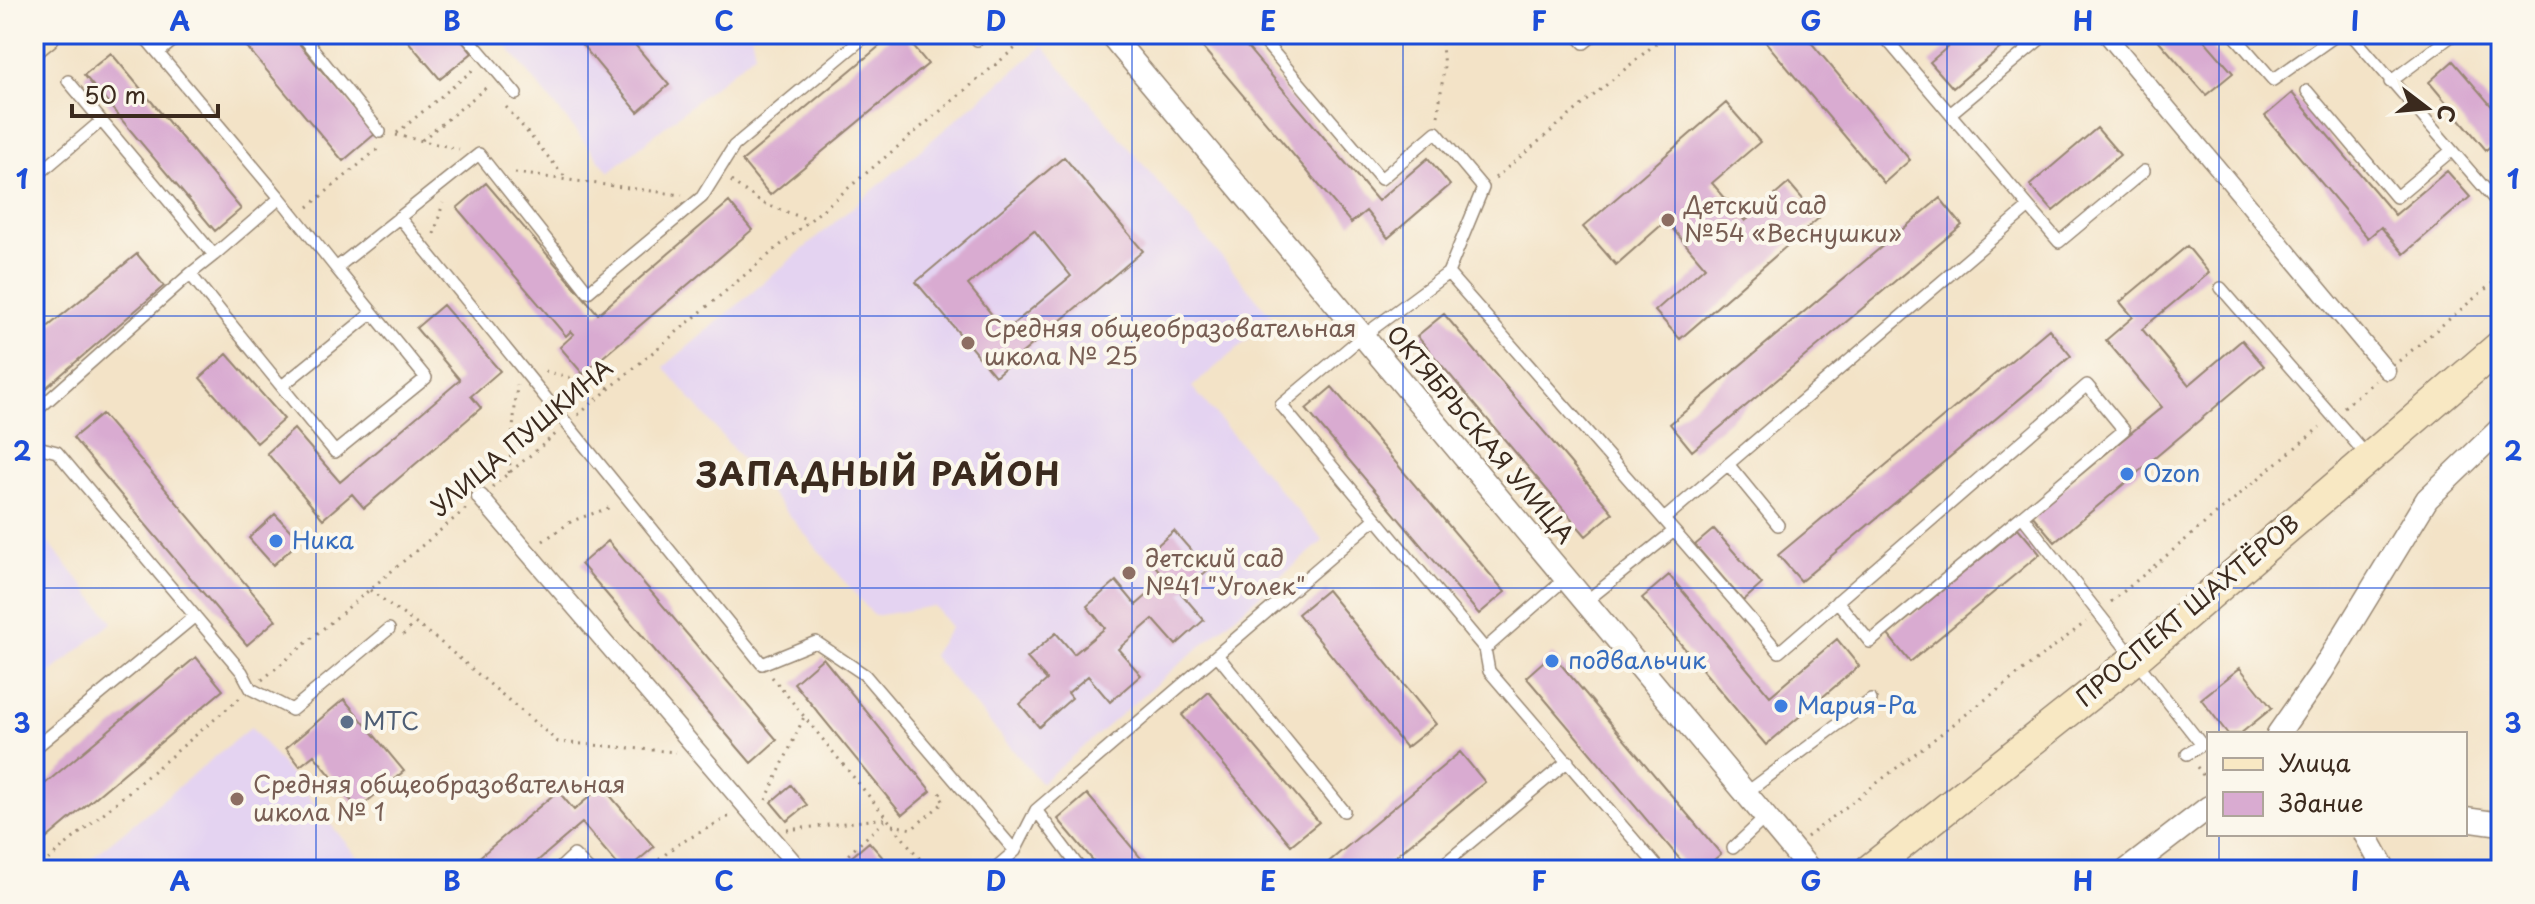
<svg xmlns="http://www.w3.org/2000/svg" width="2535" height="904" font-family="'Playpen Sans',sans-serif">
  <rect width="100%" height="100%" fill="#fbf7ec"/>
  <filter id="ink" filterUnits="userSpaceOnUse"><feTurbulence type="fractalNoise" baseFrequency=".0125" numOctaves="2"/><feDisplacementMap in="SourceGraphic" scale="16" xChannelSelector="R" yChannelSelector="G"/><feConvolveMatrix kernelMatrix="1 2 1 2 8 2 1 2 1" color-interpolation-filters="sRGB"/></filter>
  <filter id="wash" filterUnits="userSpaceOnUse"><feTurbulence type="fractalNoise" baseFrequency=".006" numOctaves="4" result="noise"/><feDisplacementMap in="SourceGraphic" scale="32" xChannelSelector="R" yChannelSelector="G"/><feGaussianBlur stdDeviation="1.8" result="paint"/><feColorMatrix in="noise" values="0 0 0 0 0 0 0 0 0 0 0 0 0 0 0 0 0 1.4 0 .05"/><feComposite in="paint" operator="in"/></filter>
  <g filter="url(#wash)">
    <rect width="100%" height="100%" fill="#f3e3c7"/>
    <path fill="#e4d3f1" d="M497 34H751L755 53 609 172Z
      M1043 46 1273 318 1192 387 1323 541 1041 783 932 655 951 627 934 606 874 616 664 367Z
      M34 525 113 622 34 686Z
      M251 727 368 870H77Z"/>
    <g id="blocks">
      <path fill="#d9abd1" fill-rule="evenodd" d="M236 34H291L375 134 343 161Z
        M402 34H456L472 53 440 79Z
        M573 34H626L669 85 638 112Z
        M894 34H903L928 64 770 195 742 161Z
        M1206 34H1236L1378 201 1428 158 1450 185 1388 238 1366 211 1351 223 1197 41Z
        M1759 34H1804L1910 160 1884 183Z
        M1963 34H2017L1953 88 1930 62Z
        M2153 34H2199L2233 73 2206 95Z
        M111 53 241 209 215 231 84 75Z
        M2453 61 2501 117V137L2486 150 2429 82Z
        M2292 93 2395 215 2447 171 2470 197 2404 254 2381 227 2368 238 2265 116Z
        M1726 103 1760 142 1712 183 1745 221 1789 183 1819 218 1680 339 1655 311 1705 267 1666 221 1616 265 1583 227Z
        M2097 128 2120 155 2053 211 2030 185Z
        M1064 157 1143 251 995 376 916 282ZM1034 230 1071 276 1005 331 968 285Z
        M486 183 598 314 729 202 752 230 583 374 560 347 574 334 571 331 566 336 457 208Z
        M1940 198 1962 225 1692 451 1670 424Z
        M2187 246 2209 273 2142 329 2189 385 2242 340 2264 366 2055 542 2032 515 2162 407 2106 340 2133 317 2120 302Z
        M137 254 164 286 34 398V338Z
        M443 305 500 371 471 396 481 408 364 508 352 494 323 519 267 453 294 429 340 482 460 380 416 328Z
        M1444 314 1613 513 1586 536 1417 336Z
        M2049 329 2071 356 1801 581 1778 555Z
        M227 354 284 419 257 443 200 378Z
        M1332 387 1505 592 1479 614 1306 409Z
        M102 414 276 620 247 645 73 438Z
        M275 514 300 541 273 565 249 538Z
        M2018 528 2040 554 1910 662 1888 635Z
        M1714 529 1762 584 1743 601 1695 545Z
        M1174 531 1208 570 1181 593 1204 620 1176 645 1153 619 1118 649 1141 675 1110 702 1088 676 1068 693 1072 698 1039 727 1020 704 1047 680 1027 658 1056 633 1074 654 1105 628 1087 606 1116 581 1136 605 1166 579 1146 555Z
        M608 541 777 740 751 763 581 564Z
        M1669 575 1770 696 1837 639 1859 666 1766 745 1642 598Z
        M1327 590 1436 724 1406 748 1298 614Z
        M1552 654 1721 854 1702 870H1689L1526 677Z
        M196 657 223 690 34 849V793Z
        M823 658 931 791 902 815 794 683Z
        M2240 668 2272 708 2240 734H2228L2201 699Z
        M1209 692 1319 822 1291 845 1182 715Z
        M344 699 404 771 358 809 314 755 300 766 286 748Z
        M1460 752 1485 782 1379 870H1319Z
        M791 785 807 805 787 821 771 802Z
        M602 786 654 847 627 870H622L582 823 527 870H464L558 791 574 810Z
        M1087 794 1151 870H1101L1058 819Z
        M869 842 894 870H847L842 865Z"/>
    </g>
  </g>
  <g filter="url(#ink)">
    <use href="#blocks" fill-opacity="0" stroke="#978672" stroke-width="2"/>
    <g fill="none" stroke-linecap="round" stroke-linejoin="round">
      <g stroke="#978672" stroke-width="14">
        <path id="service" d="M142 34 158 53 181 34
          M301 34 380 132
          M465 34 516 94
          M972 34 977 40 983 34
          M1258 34 1381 179 1436 132 1483 188 1448 273 1363 336 1281 405 1485 649 1566 578
          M1576 34 1584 43 1595 34
          M1882 34 2059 242 2144 171
          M2233 34 2273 80 2338 34
          M2351 34 2501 207
          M68 81 214 255 280 198 158 53
          M2390 82 2454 34
          M2307 91 2396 197 2451 151
          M1950 114 2039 40
          M34 178 101 121
          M280 198 336 268 479 154 588 292 702 197 734 146 868 34
          M399 217 762 664 816 642 865 675 1015 851
          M214 255 190 274 335 452 426 378 336 268
          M1448 273 1674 531 1585 602
          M2221 288 2369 458
          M282 386 372 313
          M34 413 190 274
          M34 446 57 452 242 672 251 689 292 710 389 629
          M1728 464 1778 525
          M1664 519 2029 207
          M1674 531 1779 652 2087 385 2124 430 2022 516 2202 745 2187 754
          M1837 601 1870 642 2022 516
          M1485 649 1489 671 1660 870
          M1218 656 1344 811
          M34 749 195 616
          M1746 793 1871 700
          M1036 810 1081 870
          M1733 848 1766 817
          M558 870 574 855 589 870
          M993 870 1015 851 1036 810 1375 519
          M1437 870 1568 761"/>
      </g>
      <g stroke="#978672" stroke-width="19">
        <path id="pedestrian" d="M2106 34 2387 371
          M480 497 800 870"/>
      </g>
      <g stroke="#978672" stroke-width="25">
        <path id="minor" d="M1110 34 1810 870
          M2278 734 2322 671 2427 499 2501 428
          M2465 819 2501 824
          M2365 834 2385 870
          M2127 870 2209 807"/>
      </g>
      <g stroke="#978672" stroke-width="33">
        <path id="secondary" d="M34 43 45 34
          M1869 870 2136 658 2501 345"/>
      </g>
      <path stroke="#978672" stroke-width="3" stroke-dasharray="2 6" stroke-linecap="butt" d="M506 107 566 178
        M1438 116 1444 68 1441 34
        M397 133 474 69
        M396 135 459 149
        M422 140 488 86
        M515 173 682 195
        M1495 178 1667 34
        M731 181 762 203 809 220
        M308 207 379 148
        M434 234 443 203
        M2399 361 2501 276
        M545 371 610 388
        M2344 407 2375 381
        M578 415 1032 34
        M509 473 517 385
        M492 487 557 433
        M543 541 572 521 614 506
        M370 590 439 641 558 742 676 752
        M2111 602 2320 427
        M403 635 414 624
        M772 677 929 870
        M262 680 468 507
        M2197 767 2209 783
        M766 800 804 717
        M892 825 912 829 944 802 939 795 943 791
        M787 830 887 818 832 870
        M1807 837 2086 622
        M36 870 241 697
        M647 870 675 846 732 815"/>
      <use href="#service" stroke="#fff" stroke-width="11"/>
      <use href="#pedestrian" stroke="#fff" stroke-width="16"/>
      <use href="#minor" stroke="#fff" stroke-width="22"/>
      <use href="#secondary" stroke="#f8e8c3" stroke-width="30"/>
    </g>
  </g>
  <path fill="none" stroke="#1d4ed8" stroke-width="2" stroke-opacity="0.55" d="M316 34V870M588 34V870M860 34V870M1132 34V870M1403 34V870M1675 34V870M1947 34V870M2219 34V734M34 316H2501M34 588H2501M2219 834V870"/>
  <g fill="#8d6e63" stroke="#fbf7ec" stroke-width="3">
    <circle cx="1668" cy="220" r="8"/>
    <circle cx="968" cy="343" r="8"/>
    <circle cx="1129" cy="573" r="8"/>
    <circle cx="237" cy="799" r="8"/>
  </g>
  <g fill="#3f7fe0" stroke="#fbf7ec" stroke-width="3">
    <circle cx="2127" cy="474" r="8"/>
    <circle cx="276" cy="541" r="8"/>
    <circle cx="1552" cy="661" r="8"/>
    <circle cx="1781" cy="706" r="8"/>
  </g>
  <circle fill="#5c6f8a" stroke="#fbf7ec" stroke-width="3" cx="347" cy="722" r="8"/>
  <g text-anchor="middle" stroke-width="8" stroke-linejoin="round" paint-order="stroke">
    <g font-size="24" fill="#785e54" stroke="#fbf7ec" text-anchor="start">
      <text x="1684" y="214">Детский сад<tspan x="1684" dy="28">№54 «Веснушки»</tspan></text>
      <text x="984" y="337">Средняя общеобразовательная<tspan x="984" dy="28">школа № 25</tspan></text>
      <text x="1145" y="567">детский сад<tspan x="1145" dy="28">№41 "Уголек"</tspan></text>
      <text x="253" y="793">Средняя общеобразовательная<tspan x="253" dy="28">школа № 1</tspan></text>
    </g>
    <g font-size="24" fill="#3b2a1e" stroke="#fbf7ec">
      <text transform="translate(1480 435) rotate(50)" y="8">ОКТЯБРЬСКАЯ УЛИЦА</text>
      <text transform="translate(522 438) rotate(-40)" y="8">УЛИЦА ПУШКИНА</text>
      <text transform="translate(2188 611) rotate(-40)" y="8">ПРОСПЕКТ ШАХТЁРОВ</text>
    </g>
    <g font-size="24" fill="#366cbe" stroke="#fbf7ec" text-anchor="start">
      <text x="2143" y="482">Ozon</text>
      <text x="292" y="549">Ника</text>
      <text x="1568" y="669">подвальчик</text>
      <text x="1797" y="714">Мария-Ра</text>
    </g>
    <g font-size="24" fill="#4e5e75" stroke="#fbf7ec" text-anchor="start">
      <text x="363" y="730">МТС</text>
    </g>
    <g font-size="32" font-weight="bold" letter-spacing="2" fill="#3b2a1e" stroke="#fbf7ec">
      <text x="879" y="486">ЗАПАДНЫЙ РАЙОН</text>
    </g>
  </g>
  <rect width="2535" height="904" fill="none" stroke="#fbf7ec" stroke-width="88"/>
  <rect x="2207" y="732" width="260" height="104" fill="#fbf7ec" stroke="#aea59a" stroke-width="2"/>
  <rect x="2223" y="758" width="40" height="12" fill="#f8e8c3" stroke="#aea59a" stroke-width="2"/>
  <text x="2279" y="772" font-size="24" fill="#3b2a1e">Улица</text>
  <rect x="2223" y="792" width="40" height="24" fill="#d9abd1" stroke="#aea59a" stroke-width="2"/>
  <text x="2279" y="812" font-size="24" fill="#3b2a1e">Здание</text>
  <g transform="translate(2427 108) rotate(106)" stroke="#fbf7ec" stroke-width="6" paint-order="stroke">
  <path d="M0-6L14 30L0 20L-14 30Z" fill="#3b2a1e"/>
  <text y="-12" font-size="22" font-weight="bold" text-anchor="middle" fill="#3b2a1e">С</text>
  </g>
  <path d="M72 104v12h146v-12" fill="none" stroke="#3b2a1e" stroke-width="4"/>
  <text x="84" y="104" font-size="24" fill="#3b2a1e" stroke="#fbf7ec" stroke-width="6" paint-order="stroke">50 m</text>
  <rect x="44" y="44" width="2447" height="816" fill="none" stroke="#1d4ed8" stroke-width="3"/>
  <g font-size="26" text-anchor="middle" font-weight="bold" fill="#1d4ed8">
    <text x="180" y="31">A</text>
    <text x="452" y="31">B</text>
    <text x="724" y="31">C</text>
    <text x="996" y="31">D</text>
    <text x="1268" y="31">E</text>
    <text x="1539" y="31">F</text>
    <text x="1811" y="31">G</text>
    <text x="2083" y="31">H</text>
    <text x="2355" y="31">I</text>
    <text x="22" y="189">1</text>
    <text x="2513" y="189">1</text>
    <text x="22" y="461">2</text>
    <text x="2513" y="461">2</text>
    <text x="22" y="733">3</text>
    <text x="2513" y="733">3</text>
    <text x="180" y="891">A</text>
    <text x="452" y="891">B</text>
    <text x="724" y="891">C</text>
    <text x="996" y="891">D</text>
    <text x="1268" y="891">E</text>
    <text x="1539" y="891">F</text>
    <text x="1811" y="891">G</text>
    <text x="2083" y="891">H</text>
    <text x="2355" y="891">I</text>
  </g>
</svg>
